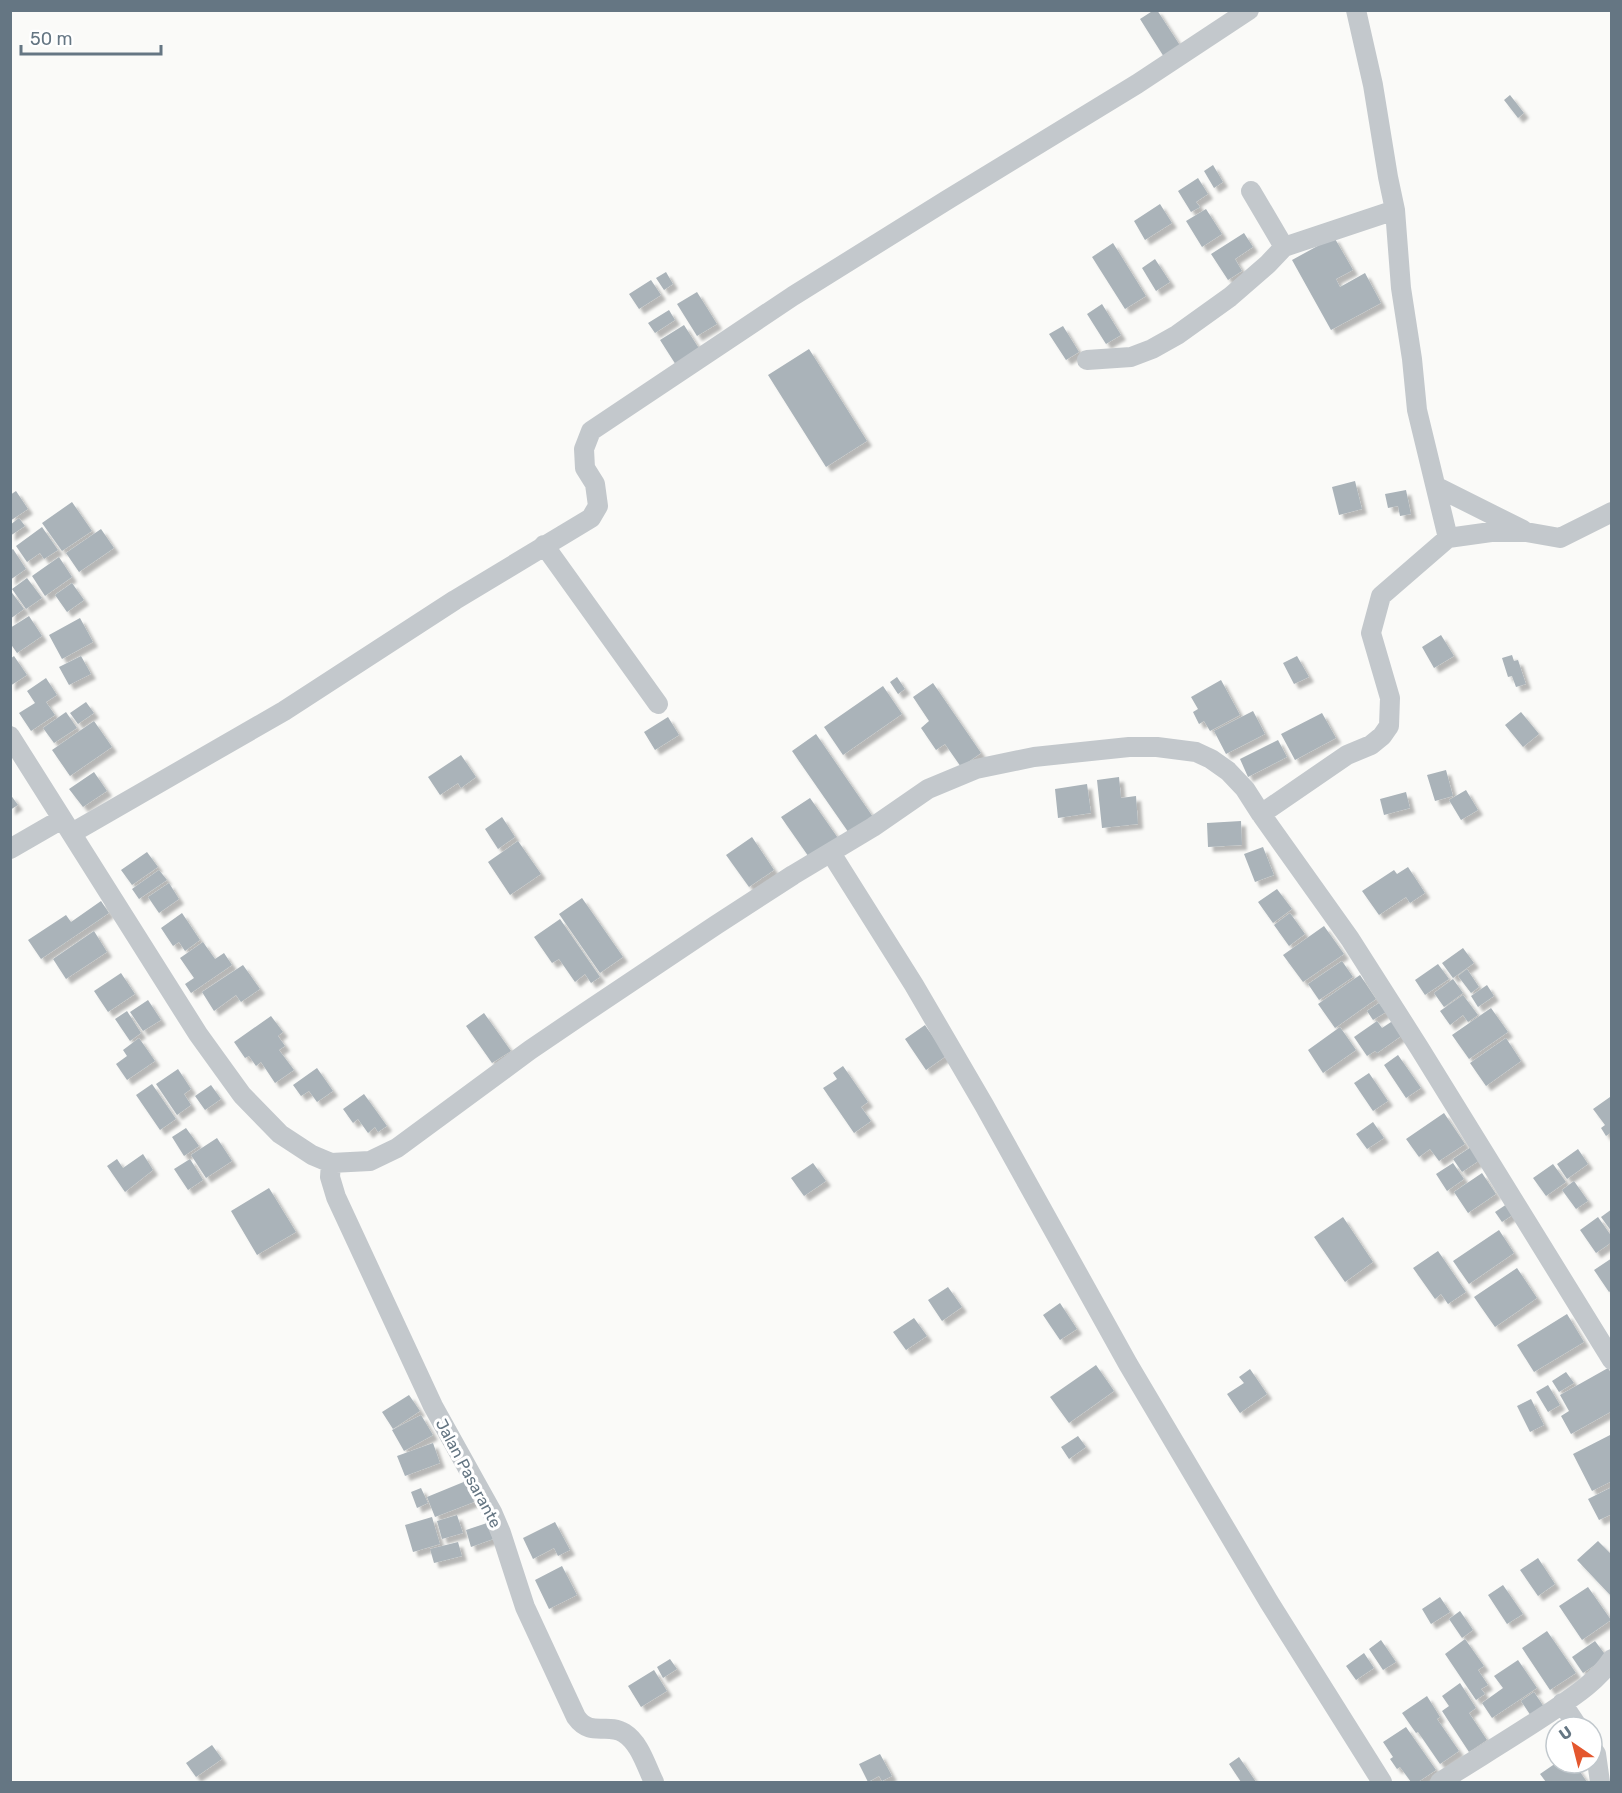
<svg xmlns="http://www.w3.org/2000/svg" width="1622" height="1793" font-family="Rubik,sans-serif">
  <defs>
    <filter id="shadow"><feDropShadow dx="5" dy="5" stdDeviation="1.5" flood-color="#0004"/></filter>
  </defs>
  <rect width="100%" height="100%" fill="#fafaf8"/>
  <path fill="#aab3b9" filter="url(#shadow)" d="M1154 10H1157L1181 47 1164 57 1140 19Z
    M1510 95 1524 113 1518 118 1504 100Z
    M1213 165 1223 182 1214 188 1204 171Z
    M1198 178 1208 194 1196 202 1200 207 1191 212 1178 191Z
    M1160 204 1172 223 1145 240 1134 221Z
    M1206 209 1222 234 1202 247 1186 221Z
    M1244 233 1253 247 1235 259 1242 271 1228 280 1211 254Z
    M1334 237 1353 270 1336 279 1340 287 1365 273 1381 303 1331 330 1292 260Z
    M1113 243 1146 296 1125 309 1092 257Z
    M1155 259 1170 282 1156 291 1142 268Z
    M666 272 673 284 664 290 656 278Z
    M651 280 661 295 639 309 629 294Z
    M697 292 717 324 697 336 677 304Z
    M1102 304 1121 335 1106 344 1087 314Z
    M669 310 675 320 655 333 648 323Z
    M684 325 700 350 676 365 660 340Z
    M1063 326 1079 352 1066 360 1049 334Z
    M809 349 867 441 826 467 768 375Z
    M1355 481 1362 509 1339 515 1332 487Z
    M1406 490 1411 514 1400 516 1398 506 1388 508 1385 494Z
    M16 491 28 509 10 521V495Z
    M72 502 92 531 62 551 42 523Z
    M19 518 25 526 10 536V525Z
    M42 527 58 550 44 559 40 553 27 562 16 546Z
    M101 529 114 548 79 572 66 553Z
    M13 549 26 569 10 580V551Z
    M59 557 72 577 45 596 32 576Z
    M27 578 42 598 26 609 12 589Z
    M72 583 84 600 67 612 55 595Z
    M10 590 24 609 10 619Z
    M29 616 42 636 17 653 10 643V628Z
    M80 618 93 642 62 659 49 635Z
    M1441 635 1454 656 1434 668 1422 647Z
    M1512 655 1514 661 1518 660 1526 684 1516 687 1512 676 1508 677 1502 658Z
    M14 656 27 675 10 686V659Z
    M81 656 91 674 69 685 59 667Z
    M1297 656 1309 677 1294 684 1283 663Z
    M897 677 905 689 898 694 890 682Z
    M46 678 57 695 46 702 55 715 31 731 19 713 35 703 27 691Z
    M1221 680 1240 715 1210 731 1204 721 1199 724 1193 712 1198 709 1191 697Z
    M933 683 981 753 961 767 945 744 936 750 921 728 929 721 913 697Z
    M883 686 902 714 843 755 824 727Z
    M86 702 94 713 78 724 70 713Z
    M1253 711 1265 734 1226 754 1214 731Z
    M66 712 77 728 54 743 43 728Z
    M1521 712 1539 734 1523 747 1505 725Z
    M1322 713 1336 738 1295 760 1281 734Z
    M668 717 679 735 655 750 644 732Z
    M94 721 112 747 70 776 52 750Z
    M816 734 875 820 851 836 792 751Z
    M1278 740 1287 757 1248 777 1240 759Z
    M461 755 476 777 461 788 458 783 440 795 428 777Z
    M1446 770 1453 796 1435 801 1427 775Z
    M94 772 107 791 83 807 69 789Z
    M1119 777 1121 798 1136 796 1138 824 1102 828 1097 780Z
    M1087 784 1091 813 1058 818 1055 789Z
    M1466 790 1478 810 1461 820 1449 800Z
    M1406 792 1410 808 1384 815 1380 799Z
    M10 794 18 805 10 810Z
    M810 798 840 841 811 860 781 817Z
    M502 817 515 837 498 849 485 829Z
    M1241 821 1242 845 1208 847 1207 823Z
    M752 837 774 870 749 887 726 855Z
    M518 841 541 874 510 895 488 862Z
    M1263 847 1274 875 1255 882 1244 854Z
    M147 852 158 867 132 885 121 870Z
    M1408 867 1425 893 1410 903 1406 897 1379 915 1362 891 1394 870 1397 874Z
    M159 870 167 880 139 899 132 889Z
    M169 883 179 899 159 913 148 897Z
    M1277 889 1292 909 1273 923 1258 902Z
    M582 898 623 957 600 973 559 914Z
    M101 901 109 913 41 959 28 940 66 915 71 922Z
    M182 913 200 940 185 951 179 942 173 946 161 928Z
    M1290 913 1305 934 1289 946 1274 925Z
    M560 919 600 977 591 983 585 974 575 982 559 959 552 963 534 937Z
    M1324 926 1344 954 1303 982 1283 955Z
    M94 931 107 952 66 979 53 959Z
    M203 942 215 959 224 953 232 965 191 993 185 984 194 978 180 958Z
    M1463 948 1474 963 1453 978 1442 963Z
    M1342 961 1353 977 1319 1000 1308 984Z
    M1438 964 1449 979 1425 995 1415 980Z
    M243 965 260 989 241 1002 236 995 214 1011 202 992Z
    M1467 969 1479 987 1471 993 1458 976Z
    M121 973 135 994 108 1012 94 991Z
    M1360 975 1376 999 1335 1028 1318 1004Z
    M1453 979 1463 993 1444 1007 1434 993Z
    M1487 985 1494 996 1478 1007 1471 996Z
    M1463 995 1478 1015 1468 1022 1463 1015 1450 1025 1440 1011Z
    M148 1000 161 1020 143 1031 130 1012Z
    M1379 1003 1386 1012 1373 1020 1367 1011Z
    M1491 1008 1508 1032 1469 1059 1452 1035Z
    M127 1011 141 1033 130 1041 115 1019Z
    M484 1013 511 1051 492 1063 466 1026Z
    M271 1016 283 1032 278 1036 285 1046 279 1050 294 1070 275 1083 261 1062 256 1066 249 1056 245 1058 234 1042Z
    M1394 1020 1404 1034 1377 1053 1375 1051 1367 1056 1354 1037 1377 1021 1382 1028Z
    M925 1025 946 1056 926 1070 905 1039Z
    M1340 1027 1356 1050 1323 1073 1308 1050Z
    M139 1038 155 1061 127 1080 116 1064 127 1056 123 1050Z
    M1506 1038 1521 1061 1486 1086 1470 1063Z
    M1398 1055 1421 1088 1406 1098 1384 1065Z
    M843 1066 868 1102 861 1107 871 1121 854 1133 823 1088 837 1079 833 1073Z
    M317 1068 333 1091 317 1102 309 1091 301 1096 293 1085Z
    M178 1069 191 1089 184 1094 191 1105 177 1115 156 1084Z
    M1369 1073 1388 1101 1373 1111 1354 1083Z
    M152 1084 176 1119 160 1130 136 1095Z
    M211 1085 221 1099 205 1110 195 1096Z
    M364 1094 387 1126 378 1132 375 1127 368 1133 358 1119 353 1123 343 1109Z
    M1610 1097 1612 1099V1132L1606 1136 1601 1128 1605 1125 1593 1109Z
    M1444 1113 1465 1144 1439 1161 1430 1149 1419 1157 1406 1139Z
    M1373 1122 1384 1138 1367 1149 1356 1134Z
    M186 1128 199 1146 184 1156 172 1137Z
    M217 1138 232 1161 206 1178 191 1155Z
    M1471 1147 1480 1160 1462 1172 1453 1159Z
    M1578 1149 1588 1164 1567 1179 1557 1164Z
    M143 1154 153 1170 125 1192 107 1166 117 1159 123 1168Z
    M190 1159 203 1180 188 1190 174 1169Z
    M813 1163 826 1181 804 1196 791 1178Z
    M1453 1163 1464 1179 1447 1191 1436 1174Z
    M1553 1164 1566 1182 1546 1196 1533 1178Z
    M1482 1173 1496 1194 1468 1213 1454 1192Z
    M1574 1181 1588 1201 1576 1209 1562 1190Z
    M269 1188 296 1232 257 1255 231 1211Z
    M1507 1204 1514 1214 1502 1222 1495 1212Z
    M1612 1209V1232L1601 1217Z
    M1343 1217 1373 1262 1345 1282 1314 1237Z
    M1598 1217 1612 1237V1242L1596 1253 1580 1230Z
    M1499 1230 1514 1253 1469 1284 1453 1261Z
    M1438 1251 1466 1292 1448 1304 1441 1294 1435 1299 1413 1268Z
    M1612 1258V1290L1609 1292 1594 1270Z
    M1517 1268 1537 1298 1495 1327 1474 1297Z
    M948 1287 962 1307 942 1321 928 1300Z
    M1060 1303 1077 1329 1060 1340 1043 1315Z
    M1567 1314 1584 1342 1534 1372 1517 1345Z
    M914 1318 927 1336 906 1350 893 1332Z
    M1096 1365 1114 1391 1069 1423 1050 1397Z
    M1608 1368 1612 1374V1411L1571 1434 1561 1416 1569 1411 1560 1395Z
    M1250 1369 1267 1394 1240 1413 1227 1394 1244 1383 1239 1377Z
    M1566 1372 1574 1383 1559 1392 1552 1381Z
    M1548 1385 1560 1405 1548 1412 1536 1392Z
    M409 1395 420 1411 393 1429 382 1412Z
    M1531 1399 1544 1425 1530 1432 1517 1406Z
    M421 1415 433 1435 404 1451 392 1430Z
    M1612 1434V1481L1592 1491 1573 1454Z
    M1078 1436 1086 1447 1069 1459 1061 1447Z
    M433 1443 440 1463 405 1476 397 1456Z
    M466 1481 474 1502 435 1517 427 1497Z
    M1612 1487V1514L1599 1520 1588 1499Z
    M421 1488 428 1503 417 1508 411 1492Z
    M457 1515 463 1533 442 1539 437 1521Z
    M432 1517 440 1544 413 1552 405 1525Z
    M555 1522 570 1550 558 1556 554 1548 533 1559 523 1538Z
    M487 1523 493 1539 471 1547 466 1530Z
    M1598 1541 1612 1555V1597L1577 1560Z
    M458 1542 462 1556 434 1563 430 1549Z
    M1538 1558 1555 1584 1538 1596 1520 1570Z
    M562 1566 577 1595 549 1609 535 1580Z
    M1503 1585 1523 1614 1507 1624 1488 1595Z
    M1588 1587 1611 1620 1582 1640 1559 1606Z
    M1440 1597 1450 1612 1431 1624 1422 1609Z
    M1460 1611 1473 1630 1462 1638 1449 1619Z
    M1547 1631 1576 1673 1550 1690 1522 1648Z
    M1465 1639 1484 1666 1478 1670 1488 1685 1481 1689 1485 1694 1476 1700 1445 1654Z
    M1381 1640 1396 1662 1383 1670 1369 1649Z
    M1595 1641 1607 1657 1583 1673 1572 1657Z
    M1364 1653 1374 1668 1356 1680 1346 1666Z
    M670 1659 677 1669 663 1678 657 1667Z
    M1518 1660 1537 1688 1492 1718 1482 1703 1503 1688 1494 1676Z
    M654 1670 667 1691 641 1707 628 1686Z
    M1460 1683 1476 1708 1469 1713 1487 1740 1469 1752 1442 1711 1449 1706 1442 1696Z
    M1534 1692 1546 1710 1533 1719 1521 1701Z
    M1427 1696 1440 1717 1437 1719 1459 1751 1440 1764 1418 1732 1416 1733 1402 1713Z
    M1406 1727 1436 1770 1418 1782H1411L1400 1767 1397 1769 1390 1759 1393 1757 1383 1742Z
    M212 1745 222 1759 196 1777 186 1763Z
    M880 1754 892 1776 882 1781 879 1776 868 1782 859 1764Z
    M1239 1757 1256 1782H1241L1229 1764Z
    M1556 1763H1574L1587 1782H1546L1540 1774Z"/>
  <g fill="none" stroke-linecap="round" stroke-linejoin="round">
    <path stroke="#c3c8cc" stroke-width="20" d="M1251 191 1284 247
      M1087 360 1131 357 1152 349 1177 335 1230 297 1268 264 1284 247 1395 210
      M1437 487 1523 530
      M1448 538 1491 532H1526L1560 538 1612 512
      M544 545 658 704
      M10 736 198 1034 242 1095 280 1134 312 1155 331 1163 370 1161 397 1148 530 1050 583 1014 716 925 793 875 873 827 928 789 976 769 1034 757 1129 747H1157L1196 752 1211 759 1228 771 1245 789 1261 814 1350 939 1420 1049 1612 1360
      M1261 814 1347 755 1371 745 1382 736 1389 726 1390 698 1371 633 1381 596 1448 538 1417 410 1412 359 1401 288 1395 210 1388 177 1373 85 1356 10
      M72 833 284 711 455 600 591 518 598 506 595 484 585 468 584 449 591 431 793 296 947 200 1137 84 1249 10
      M10 849 62 819
      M831 853 914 985 984 1105 1128 1364 1269 1602 1382 1782
      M331 1163 330 1177 336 1197 433 1406 492 1512 501 1533 525 1607 576 1717C591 1738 607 1722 624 1733 640 1743 646 1766 654 1782
      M1562 1703 1578 1727
      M1592 1748 1596 1754 1600 1782
      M1440 1782C1476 1759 1513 1737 1549 1713 1571 1698 1597 1682 1612 1659"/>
  </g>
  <g text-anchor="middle" stroke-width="6" stroke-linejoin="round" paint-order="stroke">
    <g font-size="16" fill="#657683" stroke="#fff">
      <text transform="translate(469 1473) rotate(62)" y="6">Jalan Pasarante</text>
    </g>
  </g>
  <rect width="1622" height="1793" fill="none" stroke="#657683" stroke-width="24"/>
  <g transform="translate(1574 1745) rotate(325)"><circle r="28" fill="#ffffff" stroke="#c1c8cd" stroke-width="1.5"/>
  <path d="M0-4.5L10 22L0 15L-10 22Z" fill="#e4572e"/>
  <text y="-9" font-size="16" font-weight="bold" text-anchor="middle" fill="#657683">U</text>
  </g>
  <path d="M21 45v9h140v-9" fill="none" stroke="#657683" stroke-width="3"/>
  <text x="30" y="45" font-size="18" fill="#657683" stroke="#ffffff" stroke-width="4.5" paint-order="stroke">50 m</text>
</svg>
